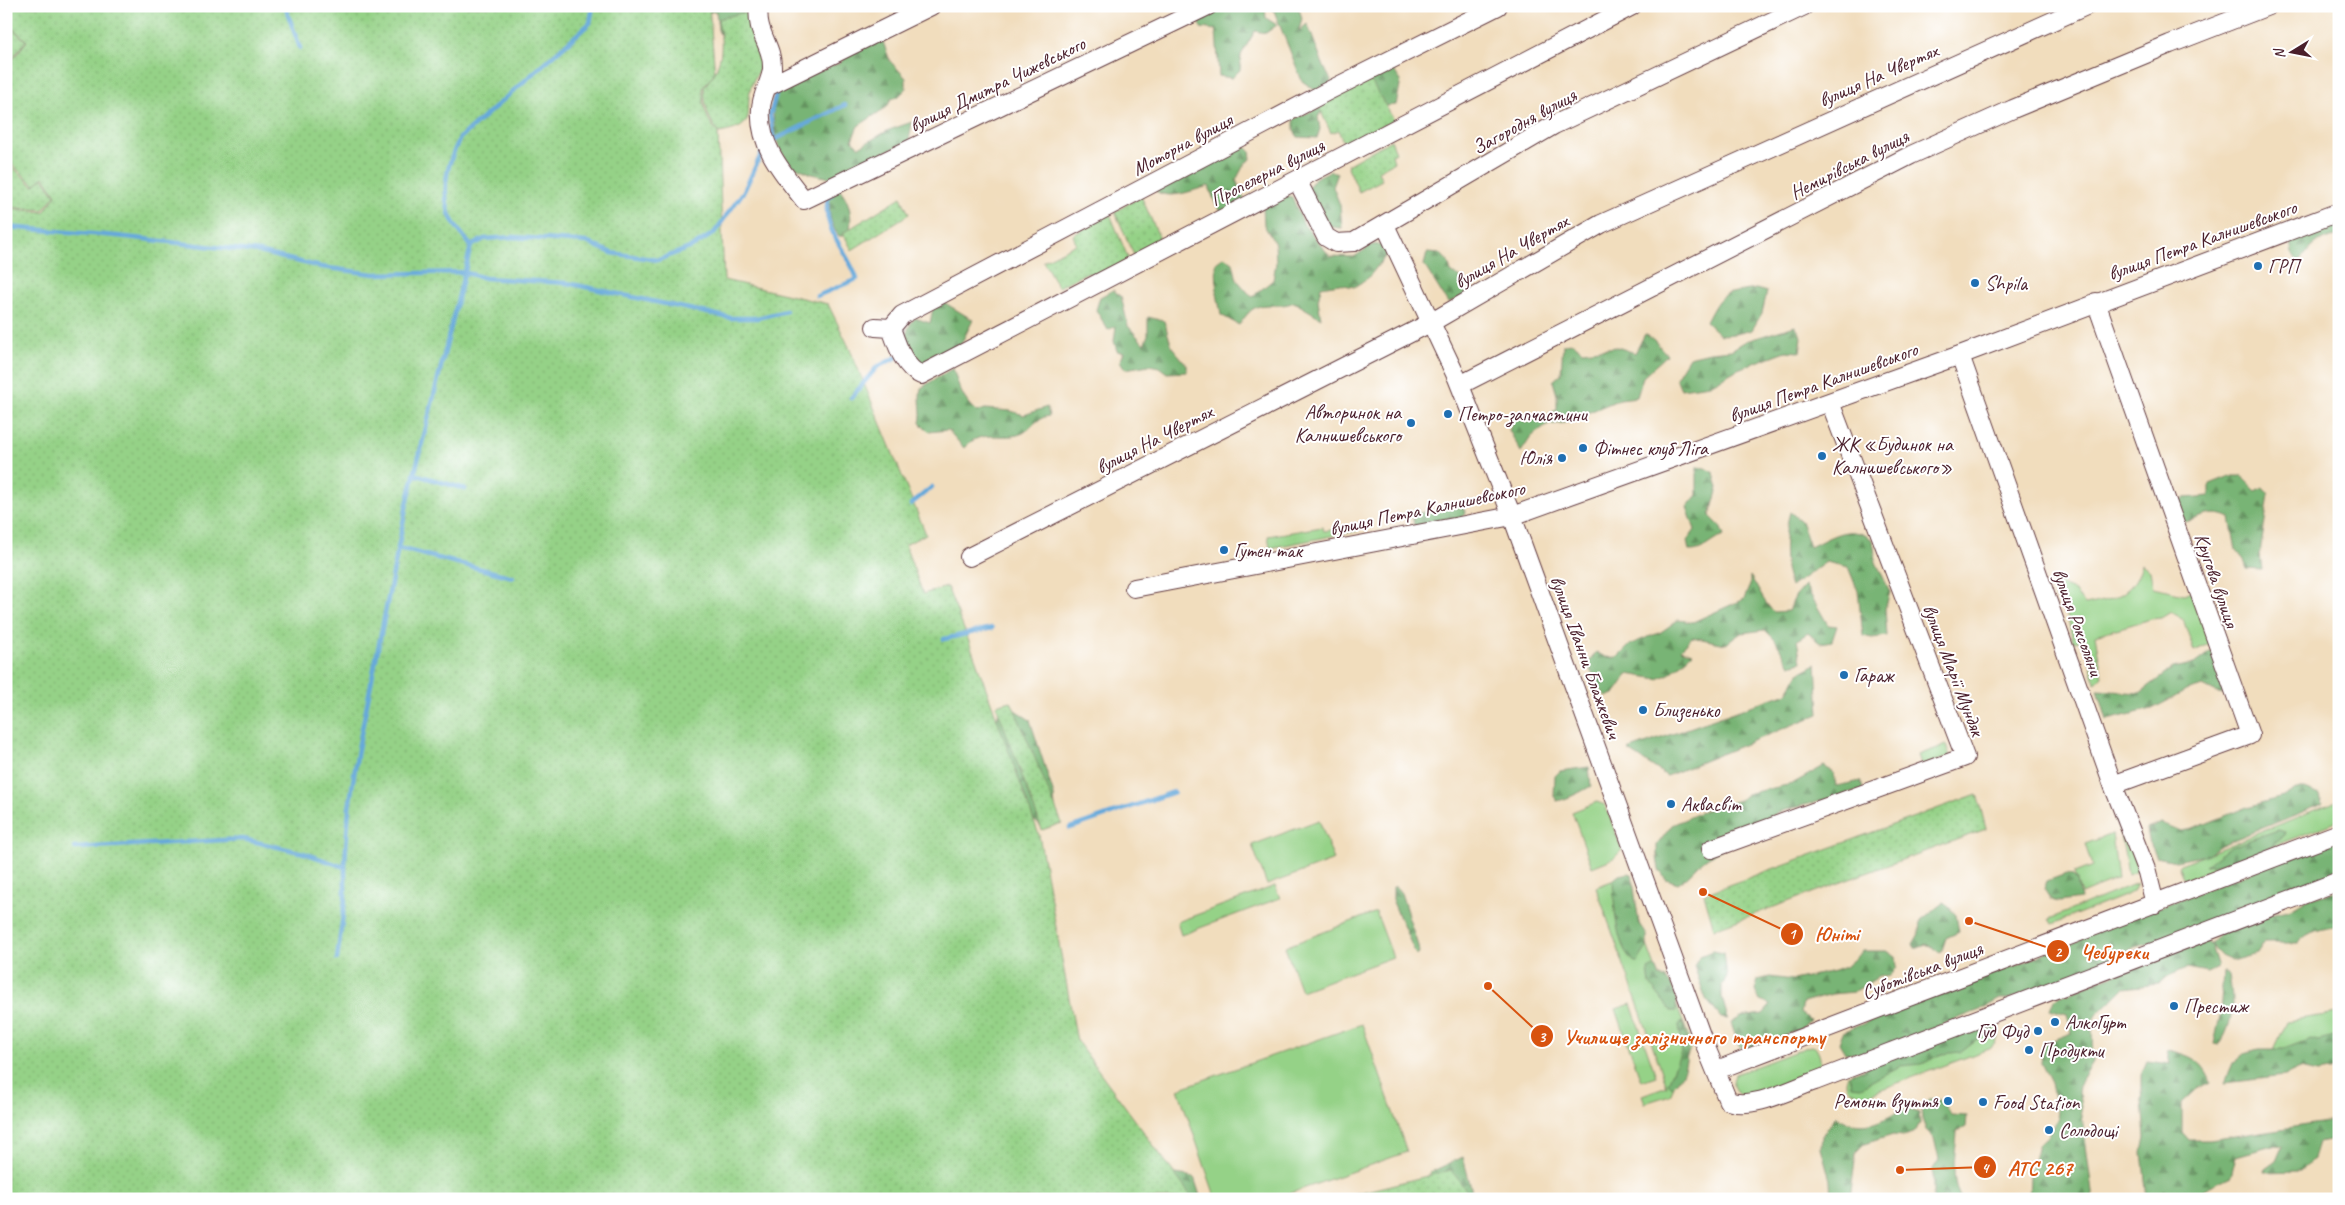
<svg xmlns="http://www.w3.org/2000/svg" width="2345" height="1205" font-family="Caveat,sans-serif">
  <defs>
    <pattern id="forest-firs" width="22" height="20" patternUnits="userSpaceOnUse" patternTransform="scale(1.25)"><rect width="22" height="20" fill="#78b474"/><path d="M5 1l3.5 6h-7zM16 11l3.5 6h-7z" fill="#64925f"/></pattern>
    <pattern id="garden-dots" width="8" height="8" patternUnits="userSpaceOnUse" patternTransform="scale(1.25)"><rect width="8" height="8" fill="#95d287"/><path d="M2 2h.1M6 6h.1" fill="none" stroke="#82b475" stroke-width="1.8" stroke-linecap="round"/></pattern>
  </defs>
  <rect width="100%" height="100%" fill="#fff"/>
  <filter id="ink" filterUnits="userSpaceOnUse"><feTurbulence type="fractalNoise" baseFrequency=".02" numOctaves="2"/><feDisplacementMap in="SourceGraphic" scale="10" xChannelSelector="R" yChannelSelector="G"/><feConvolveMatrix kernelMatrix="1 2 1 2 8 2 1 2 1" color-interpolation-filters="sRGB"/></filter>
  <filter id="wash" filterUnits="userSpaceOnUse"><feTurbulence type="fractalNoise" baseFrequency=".0096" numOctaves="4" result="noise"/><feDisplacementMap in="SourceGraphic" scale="20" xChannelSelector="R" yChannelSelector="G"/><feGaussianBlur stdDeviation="1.12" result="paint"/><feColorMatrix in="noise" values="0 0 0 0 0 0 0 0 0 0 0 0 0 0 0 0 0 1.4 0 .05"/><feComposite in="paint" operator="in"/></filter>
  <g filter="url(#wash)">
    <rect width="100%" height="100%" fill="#f1ddbd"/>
    <path fill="#95d287" stroke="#707859" d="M1322 527 1324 531 1355 527 1358 531 1270 548 1268 536Z
      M2142 564 2150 571 2153 587 2184 594 2193 590 2212 643 2194 651 2183 619 2171 612 2161 618 2151 619 2095 635 2102 676 2095 683 2085 640 2073 642 2066 610 2055 597 2057 583 2073 590 2085 605C2115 599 2133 595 2142 564Z
      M1946 745 1950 756 1922 767 1918 755Z
      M2339 800V819L2334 823 2184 880 2178 866Z
      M1597 802 1605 805 1622 850 1614 858 1592 867 1572 812Z
      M2121 817 2139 870 2128 875 2122 840 2115 819Z
      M1319 820 1334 860 1267 885 1252 845Z
      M2112 834 2118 879 2081 894 2074 873 2092 866 2085 844Z
      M1622 877 1660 980 1666 978 1692 1045 1670 1095 1645 1103 1642 1095 1667 1086 1596 887Z
      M2137 883 2134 890 2124 896 2052 924 2049 919Z
      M1275 886 1280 898 1181 935 1177 922Z
      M1376 912 1393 957 1301 991 1285 947Z
      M1631 1004 1656 1076 1641 1081 1616 1009Z
      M2338 1013 2339 1045 2272 1054 2287 1021Z
      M1996 1021C2002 1031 1999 1040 1991 1048L1866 1095C1854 1093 1841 1090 1848 1075Z
      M1362 1024 1407 1152 1274 1199H1216L1178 1089Z
      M1810 1046 1815 1047C1821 1055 1822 1064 1817 1072 1800 1080 1751 1107 1736 1092 1731 1086 1733 1080 1736 1074Z"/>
    <path fill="url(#forest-firs)" stroke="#616a50" d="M655 6H740L750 26 728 53 718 30 716 11 701 14Z
      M1219 6H1265L1266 18 1277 25 1266 33 1255 31 1241 55 1240 70 1232 78 1219 76 1216 30 1201 28 1199 18Z
      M1272 6H1298L1302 18 1299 31 1307 24C1316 43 1320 62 1331 80L1329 86 1316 91 1302 81Z
      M882 39 890 61 906 78V89L898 97 891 99 887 107 858 126 852 140 859 147 889 130 912 122 909 141 830 178 812 174 791 165 780 150 775 135 772 100 778 89 841 62 857 46Z
      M1383 69 1394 71 1401 81 1396 105 1383 106 1359 79Z
      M1319 108 1322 111 1318 117 1320 129 1317 138 1298 137 1294 131V119Z
      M1245 146 1250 151 1251 159 1245 163 1236 180 1247 205 1223 214 1215 203 1209 186C1192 190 1168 202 1153 189L1194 174 1213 159Z
      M1330 171 1338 173 1333 187 1340 205 1342 228C1318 227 1314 214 1302 196L1315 178Z
      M838 187C850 200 854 219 848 236H839C828 223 828 206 831 190Z
      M1280 194 1292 197 1304 225 1330 256 1354 257 1372 245 1382 244 1388 253 1368 278 1354 287 1339 284 1321 287 1318 300 1321 318 1294 302C1280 309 1264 301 1253 309 1248 312 1243 320 1239 325L1221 315 1217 293 1216 263 1224 257 1233 263 1237 280 1252 297 1273 280 1276 263 1275 244 1264 225 1263 207Z
      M2339 217V240L2336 236C2318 238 2309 250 2298 263L2292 253 2289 235Z
      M1427 253 1441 254 1448 262 1451 272 1462 279 1467 295 1448 303 1424 265Z
      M1756 289 1767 292 1762 313 1752 330 1736 334 1720 335 1706 322C1723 289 1722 295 1756 289Z
      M1113 290 1121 296 1128 326 1144 344 1148 335V317L1164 321 1172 347 1187 365V372L1167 373 1159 367 1149 365 1125 369 1120 361 1124 352 1117 351 1114 341 1116 326 1108 330 1096 310 1100 297Z
      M945 303 973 320 959 348V357L914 367C909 347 900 335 915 318L930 323 933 308Z
      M1795 326 1802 337 1800 352 1786 351 1738 369 1710 385 1681 389 1676 378 1689 357 1710 352 1731 350 1746 341Z
      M1645 334 1654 340 1667 355 1643 377 1637 397 1620 399 1564 423 1546 425 1531 437 1521 452 1509 430 1516 416 1526 422 1545 417 1557 409V395L1553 381 1561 374 1563 344 1573 343 1583 351 1617 347 1635 353Z
      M953 368C958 385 963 401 977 412L985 409 1011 411 1024 415 1047 407 1049 416C1036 418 1033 427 1023 433 1004 442 982 427 964 448L948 430 929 432 920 423C923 411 918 400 921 388Z
      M1697 467 1705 468 1714 473 1718 488 1710 516 1720 526 1724 536C1710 540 1704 552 1689 551L1687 541 1695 530 1687 507 1697 495Z
      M2230 476H2241L2256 491 2263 487 2269 494 2260 554 2262 570 2247 569 2244 560 2236 550 2230 518C2212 509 2202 518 2185 522L2178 515 2176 502 2185 498 2210 496V484Z
      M1463 506 1465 512 1462 521 1425 528 1414 525 1412 514Z
      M1790 512 1801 521 1810 547C1833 536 1850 523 1873 540L1876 562 1890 592 1885 609 1887 636 1872 638 1863 636 1858 591 1848 567 1826 562 1791 587C1782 562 1783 538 1790 512Z
      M1750 576C1759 589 1763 602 1774 612L1788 611 1796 595 1805 585 1828 625 1837 626 1832 641 1820 643 1808 633 1797 640 1801 662 1790 665 1775 640 1765 630 1741 633 1726 644 1692 637 1681 649 1693 653 1671 673 1658 679 1628 674 1614 694 1606 697 1597 684 1588 664 1596 652 1605 657 1617 658 1631 644 1661 632 1678 620 1693 622 1744 599 1750 585Z
      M2213 650 2226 694 2217 693 2203 686 2186 691 2152 709 2107 720 2098 690 2140 693 2173 668 2194 664Z
      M1816 664 1819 714 1667 776 1628 750 1787 693 1799 673Z
      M1006 704 1030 720 1054 795 1056 821 1042 827 1022 810 996 726 999 709Z
      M1824 766 1834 773 1836 786 1861 781 1863 790 1778 812 1714 854C1699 860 1693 875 1678 883L1666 879 1659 870 1657 857V845L1672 825 1706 810 1739 800 1750 793 1792 784Z
      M1589 767 1591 786C1583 791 1565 800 1557 801L1554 796 1555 776 1560 771Z
      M2296 789H2305L2320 795 2322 804 2221 845 2206 855 2176 861 2156 857 2150 845 2147 829 2162 823 2181 831 2193 829 2247 807 2283 797Z
      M2278 830 2286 832 2285 835 2264 851 2217 864 2206 865 2230 847Z
      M2339 838V871C2315 884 2288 896 2262 903 2248 907 2243 903 2230 914L2168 939 2135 947 2115 958 2010 999H2000L1980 1010 1874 1050 1863 1054 1845 1053 1839 1043 1843 1032 1926 998 1947 994 1977 979 2028 961 2048 951 2069 946 2088 935Z
      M1628 873 1632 874 1639 924 1647 935V947L1637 963C1615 953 1614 902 1613 880L1619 875Z
      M2066 874 2072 875 2077 880 2080 899 2059 902 2051 900 2044 889 2047 881Z
      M1393 887H1396L1401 893 1418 946 1419 953 1416 955 1393 902Z
      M2339 890V926C2323 929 2309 930 2298 943H2264L2257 954 2232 961 2221 956 2210 944 2221 932 2265 915 2289 910 2309 898Z
      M1944 902 1956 915 1959 932 1946 938 1941 953 1926 944 1915 948 1913 944 1920 932 1921 920Z
      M2203 938 2211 946 2218 967 2208 972 2187 968 2166 977 2158 984 2124 988 2094 1018 2092 1028 2093 1062 2081 1081 2079 1092 2093 1199H2029L2030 1176 2038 1144 2047 1138 2058 1119 2051 1083 2041 1063 2043 1044 2072 1033 2067 1014 2050 1009 2054 999Z
      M1712 951 1724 953 1727 976 1722 986V997L1728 1019 1721 1018 1706 999 1694 966 1700 956Z
      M1863 951H1886L1896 956 1897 968 1890 975 1878 977 1854 992 1832 994 1803 1002 1801 1013 1810 1020 1802 1028 1749 1051 1739 1046 1731 1023 1741 1017 1763 1014 1771 1005 1760 1001 1755 991 1758 980 1770 977 1793 980 1834 971 1845 967Z
      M1654 967 1657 969 1660 977C1675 982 1677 997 1676 1011H1671L1650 984 1648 970Z
      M2223 972 2229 976C2234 1001 2234 1024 2219 1045L2214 1044 2220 1016Z
      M1990 1017 1995 1027 1988 1035 1977 1039 1960 1052 1942 1054 1922 1064 1900 1066 1861 1087 1851 1086 1849 1075Z
      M1682 1022C1690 1042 1690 1072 1672 1087L1668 1083 1682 1049 1679 1026Z
      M2339 1036V1069L2317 1073 2300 1069 2285 1076 2224 1083 2232 1064 2245 1053 2258 1049H2284L2310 1039 2318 1041Z
      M2167 1050C2189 1055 2204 1060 2211 1082L2197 1089 2182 1103V1132L2189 1140H2209L2339 1120V1139L2318 1143 2313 1159 2300 1171 2264 1172 2265 1168 2276 1160 2282 1146 2276 1145 2236 1156 2231 1176 2204 1189 2199 1199H2147L2142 1152 2145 1137 2141 1090V1075L2147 1061 2170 1064Z
      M1929 1099H1940L1951 1115 1967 1116 1966 1127 1957 1132C1956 1155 1949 1176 1961 1199H1933V1169L1939 1160 1934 1138 1926 1130 1922 1119 1921 1108Z
      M1908 1109 1919 1113 1920 1123 1915 1132 1904 1136 1893 1135 1864 1144 1856 1152 1850 1199H1831L1830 1180 1821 1147 1822 1136 1835 1116C1868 1135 1878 1119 1908 1109Z
      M1463 1157 1474 1199H1370L1408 1190 1433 1171Z
      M1158 1171 1194 1177 1201 1199H1173Z"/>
    <path fill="url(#garden-dots)" stroke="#707859" d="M6 6H709L715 73 703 87C703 106 705 118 718 133L724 280 828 304 849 347 926 534 905 545 923 594 947 587 970 644 1039 835 1077 1041 1193 1199H6V208L44 212 56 195 44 177 34 185 6 159V60L10 63 27 41 6 22Z
      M750 11C754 25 762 41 763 55 764 66 755 75 752 84 742 113 762 126 719 133 707 118 705 106 704 87 723 65 724 47 718 19Z
      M6 23 26 41 10 61 6 58Z
      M1368 76 1394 120 1344 144 1338 130 1331 133 1317 103Z
      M1391 140 1396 152 1392 155 1394 162 1378 171 1382 180 1359 192 1347 165Z
      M6 161 33 186 43 178 55 195 43 210 6 207Z
      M1141 196 1164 248 1137 262 1115 212Z
      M901 197 909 214 852 250 843 233Z
      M1110 214 1131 265 1095 284 1088 272 1058 287 1043 261 1076 244 1073 235Z
      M1011 701 1062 823 1042 830 996 705Z
      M1977 794 1986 829 1714 929 1704 894Z
      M1451 1170 1473 1199H1334Z"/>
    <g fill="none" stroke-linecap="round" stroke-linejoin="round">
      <path stroke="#66a9da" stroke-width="4.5" d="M285 6 300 48
        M773 138 770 115 777 90
        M774 140 845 105
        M6 227 117 236 259 252 321 267 374 274 463 272 485 278 567 283 731 318H757L786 311
        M471 246C464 236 452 224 449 213 441 186 448 162 460 138L590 23 593 6
        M817 296 857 279C848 250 821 231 828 198L831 196
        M905 342 903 328 907 320
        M851 398 877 367 897 357
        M414 474 465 489
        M911 504 932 487
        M398 548 513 577
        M944 639 992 628
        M1070 828 1174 792
        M75 848 243 839 304 853 344 867
        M337 959 345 900V862L349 808 358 749 406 508 471 246 484 239 513 237 586 242 612 253 658 260 692 247 714 233 744 191 764 148"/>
    </g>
  </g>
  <g filter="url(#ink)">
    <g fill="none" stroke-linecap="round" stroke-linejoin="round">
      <g stroke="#633c41" stroke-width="20">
        <path id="minor" d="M759 6C755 34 773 44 772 69 771 82 761 95 761 109 758 145 783 173 804 200L1208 6
          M767 87 931 6
          M1297 180 1326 237 1336 243 1354 242 1554 125 1804 6
          M1385 225 1457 378 1512 516 1701 1035 1728 1101C1753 1110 1791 1089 1815 1081L2339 881
          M2096 302 2250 735 2113 785
          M875 327 891 328C897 345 904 368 921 375L1632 6
          M891 328 902 315 1326 92 1498 6
          M1960 355 2113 785 2147 872 2155 904
          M1460 385 1911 155 2013 109 2170 44 2268 6
          M969 557 1432 322 1601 224 2086 6
          M1134 588 1512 516 1960 355 2339 212
          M1711 849 1965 757 1830 402
          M1717 1070 2339 833"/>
      </g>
      <use href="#minor" stroke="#fff" stroke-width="18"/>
    </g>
  </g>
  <g fill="#1f6fb2" stroke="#fff" stroke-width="2">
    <circle cx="2258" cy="266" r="5"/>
    <circle cx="1975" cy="283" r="5"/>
    <circle cx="1448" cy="414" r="5"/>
    <circle cx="1411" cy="423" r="5"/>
    <circle cx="1583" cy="448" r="5"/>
    <circle cx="1822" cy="456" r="5"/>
    <circle cx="1562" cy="458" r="5"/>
    <circle cx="1224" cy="550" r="5"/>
    <circle cx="1844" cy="675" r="5"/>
    <circle cx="1643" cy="710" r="5"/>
    <circle cx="1671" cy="804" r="5"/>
    <circle cx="2174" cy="1006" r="5"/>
    <circle cx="2055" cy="1022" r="5"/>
    <circle cx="2038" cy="1031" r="5"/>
    <circle cx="2029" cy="1050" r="5"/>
    <circle cx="1948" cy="1101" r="5"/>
    <circle cx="1983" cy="1102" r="5"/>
    <circle cx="2049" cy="1130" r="5"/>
  </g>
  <g text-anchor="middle" stroke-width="4" stroke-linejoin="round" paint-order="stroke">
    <g font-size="20" fill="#4a1f2b" stroke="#fff">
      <text transform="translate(1878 75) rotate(-24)" y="7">вулиця На Чвертях</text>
      <text transform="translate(997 84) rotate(-26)" y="7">вулиця Дмитра Чижевського</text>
      <text transform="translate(1524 121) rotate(-29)" y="7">Загородня вулиця</text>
      <text transform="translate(1182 144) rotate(-28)" y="7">Моторна вулиця</text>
      <text transform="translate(1849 164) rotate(-27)" y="7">Немирівська вулиця</text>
      <text transform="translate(1267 172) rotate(-27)" y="7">Пропелерна вулиця</text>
      <text transform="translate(2202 240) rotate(-20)" y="7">вулиця Петра Калнишевського</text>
      <text transform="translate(1511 251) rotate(-30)" y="7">вулиця На Чвертях</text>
      <text transform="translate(1823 382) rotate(-20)" y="7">вулиця Петра Калнишевського</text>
      <text transform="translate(1154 439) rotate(-27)" y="7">вулиця На Чвертях</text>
      <text transform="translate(1427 508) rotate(-12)" y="7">вулиця Петра Калнишевського</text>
      <text transform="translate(2217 580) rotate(71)" y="7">Кругова вулиця</text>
      <text transform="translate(2078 622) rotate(70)" y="7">вулиця Роксоляни</text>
      <text transform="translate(1586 657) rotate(70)" y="7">вулиця Іванни Блажкевич</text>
      <text transform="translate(1954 670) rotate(69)" y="7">вулиця Марії Мундяк</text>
      <text transform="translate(1922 970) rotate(-21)" y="7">Суботівська вулиця</text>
    </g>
    <g font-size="20" fill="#4a1f2b" stroke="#fff" text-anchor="start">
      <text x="2268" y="273">ГРП</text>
      <text x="1985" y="290">Shpila</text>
      <text x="1401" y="419" text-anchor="end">Авторинок на<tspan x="1401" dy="23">Калнишевського</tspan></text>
      <text x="1458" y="421">Петро-запчастини</text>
      <text x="1832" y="451">ЖК «Будинок на<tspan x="1832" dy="23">Калнишевського»</tspan></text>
      <text x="1593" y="455">Фітнес клуб Ліга</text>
      <text x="1552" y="465" text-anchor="end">Юлія</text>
      <text x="1234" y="557">Гутен так</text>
      <text x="1854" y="682">Гараж</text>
      <text x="1653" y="717">Близенько</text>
      <text x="1681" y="811">Аквасвіт</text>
      <text x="2184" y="1013">Престиж</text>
      <text x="2065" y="1029">АлкоГурт</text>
      <text x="2028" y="1038" text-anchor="end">Гуд Фуд</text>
      <text x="2039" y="1057">Продукти</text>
      <text x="1938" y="1108" text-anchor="end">Ремонт взуття</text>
      <text x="1993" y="1109">Food Station</text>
      <text x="2059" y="1137">Солодощі</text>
    </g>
  </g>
  <path fill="none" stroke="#d8530f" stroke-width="2" d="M1703 892L1792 934M1969 921L2058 951M1488 986L1542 1036M1900 1170L1985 1167"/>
  <g fill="#d8530f" stroke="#fff" stroke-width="2">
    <circle cx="1703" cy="892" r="5"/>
    <circle cx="1969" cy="921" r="5"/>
    <circle cx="1488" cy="986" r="5"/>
    <circle cx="1900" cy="1170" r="5"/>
    <circle cx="1792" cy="934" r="12"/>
    <circle cx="2058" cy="951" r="12"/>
    <circle cx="1542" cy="1036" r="12"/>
    <circle cx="1985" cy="1167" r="12"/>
  </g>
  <g font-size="15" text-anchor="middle" font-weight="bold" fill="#fff">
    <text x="1792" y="939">1</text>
    <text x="2058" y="957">2</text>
    <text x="1542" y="1042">3</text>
    <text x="1985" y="1173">4</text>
  </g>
  <g font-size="21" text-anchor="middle" font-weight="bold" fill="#d8530f" stroke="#fff" stroke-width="4" stroke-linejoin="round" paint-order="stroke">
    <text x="1837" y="941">Юніті</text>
    <text x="2114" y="959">Чебуреки</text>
    <text x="1694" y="1044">Училище залізничного транспорту</text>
    <text x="2040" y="1175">АТС 267</text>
  </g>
  <rect width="2345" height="1205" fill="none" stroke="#fff" stroke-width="25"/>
  <g transform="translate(2292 52) rotate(260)" stroke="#ffffff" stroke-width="4" paint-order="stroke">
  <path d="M0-4L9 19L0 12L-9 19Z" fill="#4a1f2b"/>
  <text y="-8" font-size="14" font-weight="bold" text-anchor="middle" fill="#4a1f2b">N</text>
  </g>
</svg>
